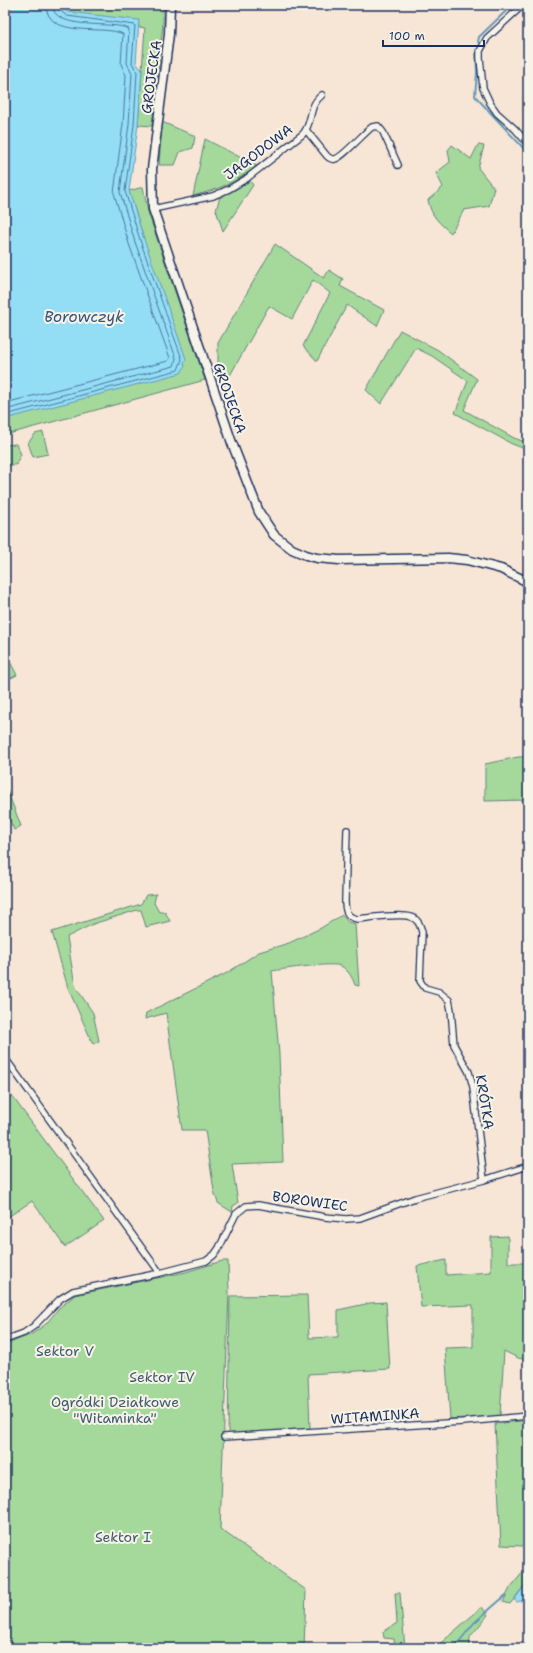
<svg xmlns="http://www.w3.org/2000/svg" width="533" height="1653" font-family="'Shantell Sans',sans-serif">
  <rect width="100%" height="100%" fill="#f7e6d5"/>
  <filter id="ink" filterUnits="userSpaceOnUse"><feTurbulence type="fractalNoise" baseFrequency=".025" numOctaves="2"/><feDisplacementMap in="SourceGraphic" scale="8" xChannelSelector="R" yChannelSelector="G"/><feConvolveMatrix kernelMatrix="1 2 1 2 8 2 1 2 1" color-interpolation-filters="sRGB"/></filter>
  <g filter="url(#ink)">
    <path fill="#a5d99b" stroke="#60847c" d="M57 5H163V24L152 126 138 125 145 28 67 16Z
      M162 122 195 136 193 148 180 152 175 165H159Z
      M205 139 257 166C235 183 219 189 193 196Z
      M452 145 471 159 478 145 484 146 478 168 494 188 489 206 464 210 451 233C439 223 431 216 428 200L443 187 436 173 450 162 448 150Z
      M250 181 253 185 223 231 216 210 220 197Z
      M143 187 148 212 205 380 5 435V417L144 239 129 191Z
      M275 244 324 278 329 270 343 279 340 286 384 310 377 326 347 305 317 361 303 346 330 293 313 280 292 319 269 306 224 386 218 371V343Z
      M400 330 438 350 477 379 464 410 514 438 528 443V450L512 444 455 413 468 381 432 356 416 348 381 404 366 390Z
      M43 432 48 454 33 457 28 443 35 434Z
      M16 444 21 454 16 465H5V445Z
      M5 656H7L17 675 5 681Z
      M518 757H528V800L485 801V764Z
      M5 785 21 826 14 830 5 809Z
      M156 894 154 903 159 912H165L170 921 146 927 141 910H137L93 924 67 937 75 986 93 1013 99 1041 93 1044 68 988 52 932 141 904 146 895Z
      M342 915 348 922 355 924 359 986 355 985C352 977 349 971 341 966 333 962 283 969 272 971L279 1054 283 1162 232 1164 238 1203 233 1206 232 1212 218 1203 214 1191 205 1130H182L166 1013 145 1019 146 1013 227 973 259 952 289 943 321 928Z
      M12 1096 104 1221 65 1247 32 1201 5 1219V1100Z
      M508 1236V1263H528V1360L518 1358 504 1351 500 1416 450 1419 445 1348 473 1347V1305L421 1307 417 1266 446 1260V1275L491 1272V1237Z
      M222 1261H228L229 1293 220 1529 306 1590 304 1648H5V1345L32 1334 46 1324 59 1308 75 1295 186 1272Z
      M307 1295 309 1338 338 1337V1310L370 1303 386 1302 390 1369 308 1374 310 1429 228 1435 230 1296Z
      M528 1420V1537L523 1546 501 1545 495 1424Z
      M528 1566V1581L510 1604 503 1602 510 1588Z
      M395 1593H400L405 1648H395L394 1639 384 1638 383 1632 397 1623Z
      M482 1607 488 1615 470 1637 469 1648H435Z"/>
    <path fill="#94def5" stroke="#6498b9" d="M5 5H59L68 12 139 20 136 63 142 70 138 125 129 191 144 239 186 359 184 363 185 366 181 373 5 419Z
      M528 1581V1599L517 1602 514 1600Z"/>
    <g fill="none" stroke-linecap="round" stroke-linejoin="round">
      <path stroke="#4b759a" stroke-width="1" d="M5 403 168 361 170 358 129 244 114 193 123 124 126 75 121 64 123 34C104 24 47 40 46 5
        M5 410 174 366 176 358 135 242 120 192 129 124 132 73 127 63 129 29C113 20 54 32 52 5
        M5 415 178 370 182 359 140 240 125 191 134 125 137 72 132 63 135 25 67 16 58 9 57 5"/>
      <path stroke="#6498b9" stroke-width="2" d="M478 42 479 37 507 10
        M476 50 477 73 475 96 528 153
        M454 1648 474 1623 506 1595"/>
      <g stroke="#1b2f5e" stroke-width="8">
        <path id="street" d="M523 5 487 38 480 51V58L483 88 490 103 497 113 515 129 528 144
          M306 130 327 156C329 158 331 160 335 159 342 158 365 132 372 127L378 126 383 132 398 165
          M153 209 213 196 229 189 246 179 303 134C314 121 307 107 322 95
          M347 830 345 900C345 910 346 917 357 919 369 918 401 913 411 917 418 919 420 925 422 932L420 981 425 988 439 992 449 1000 451 1010 454 1045 469 1072 473 1087 484 1180
          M5 1058 160 1273
          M5 1340 24 1333 34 1326 60 1299 73 1291 160 1273 206 1261 214 1255 219 1248 236 1214 246 1206 258 1205 325 1217 346 1219 360 1218 415 1198 484 1180 528 1166
          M224 1437 463 1422 528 1416"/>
      </g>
      <g stroke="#1b2f5e" stroke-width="11">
        <path id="secondary" d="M170 5 169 34 152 169 153 209 232 443 259 512 274 535 292 549 306 555 317 558 339 560 448 558 467 560 501 569 528 582"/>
      </g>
      <use href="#street" stroke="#f7f3e8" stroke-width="5.5"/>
      <use href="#secondary" stroke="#f7f3e8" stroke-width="8"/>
    </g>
  </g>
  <g text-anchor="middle" stroke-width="4" stroke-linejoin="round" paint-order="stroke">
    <g font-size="14" fill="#1b2f5e" stroke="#f7f3e8">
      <text transform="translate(151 77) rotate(-82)" y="5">GROJECKA</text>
      <text transform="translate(258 152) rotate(-37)" y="5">JAGODOWA</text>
      <text transform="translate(230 398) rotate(71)" y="5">GROJECKA</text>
      <text transform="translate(485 1102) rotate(81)" y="5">KRÓTKA</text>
      <text transform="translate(310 1201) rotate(8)" y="5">BOROWIEC</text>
      <text transform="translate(375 1416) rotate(-4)" y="5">WITAMINKA</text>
    </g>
    <g font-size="14" fill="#3e5a6d" stroke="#f7f3e8">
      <text x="65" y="1356">Sektor V</text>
      <text x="162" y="1382">Sektor IV</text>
      <text x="115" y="1407">Ogródki Działkowe<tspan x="115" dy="16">"Witaminka"</tspan></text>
      <text x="123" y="1542">Sektor I</text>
    </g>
    <g font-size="15" font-style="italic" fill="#33527c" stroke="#f7f3e8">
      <text x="84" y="322">Borowczyk</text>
    </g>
  </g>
  <rect width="533" height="1653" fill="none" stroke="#f7f3e8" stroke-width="20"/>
  <rect x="10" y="10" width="513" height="1633" fill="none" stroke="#1b2f5e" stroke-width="1.5" filter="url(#ink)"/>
  <path d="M383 40v6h101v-6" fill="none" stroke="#1b2f5e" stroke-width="2"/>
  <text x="389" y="40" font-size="12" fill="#1b2f5e" stroke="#f7f3e8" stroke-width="3" paint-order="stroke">100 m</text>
</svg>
